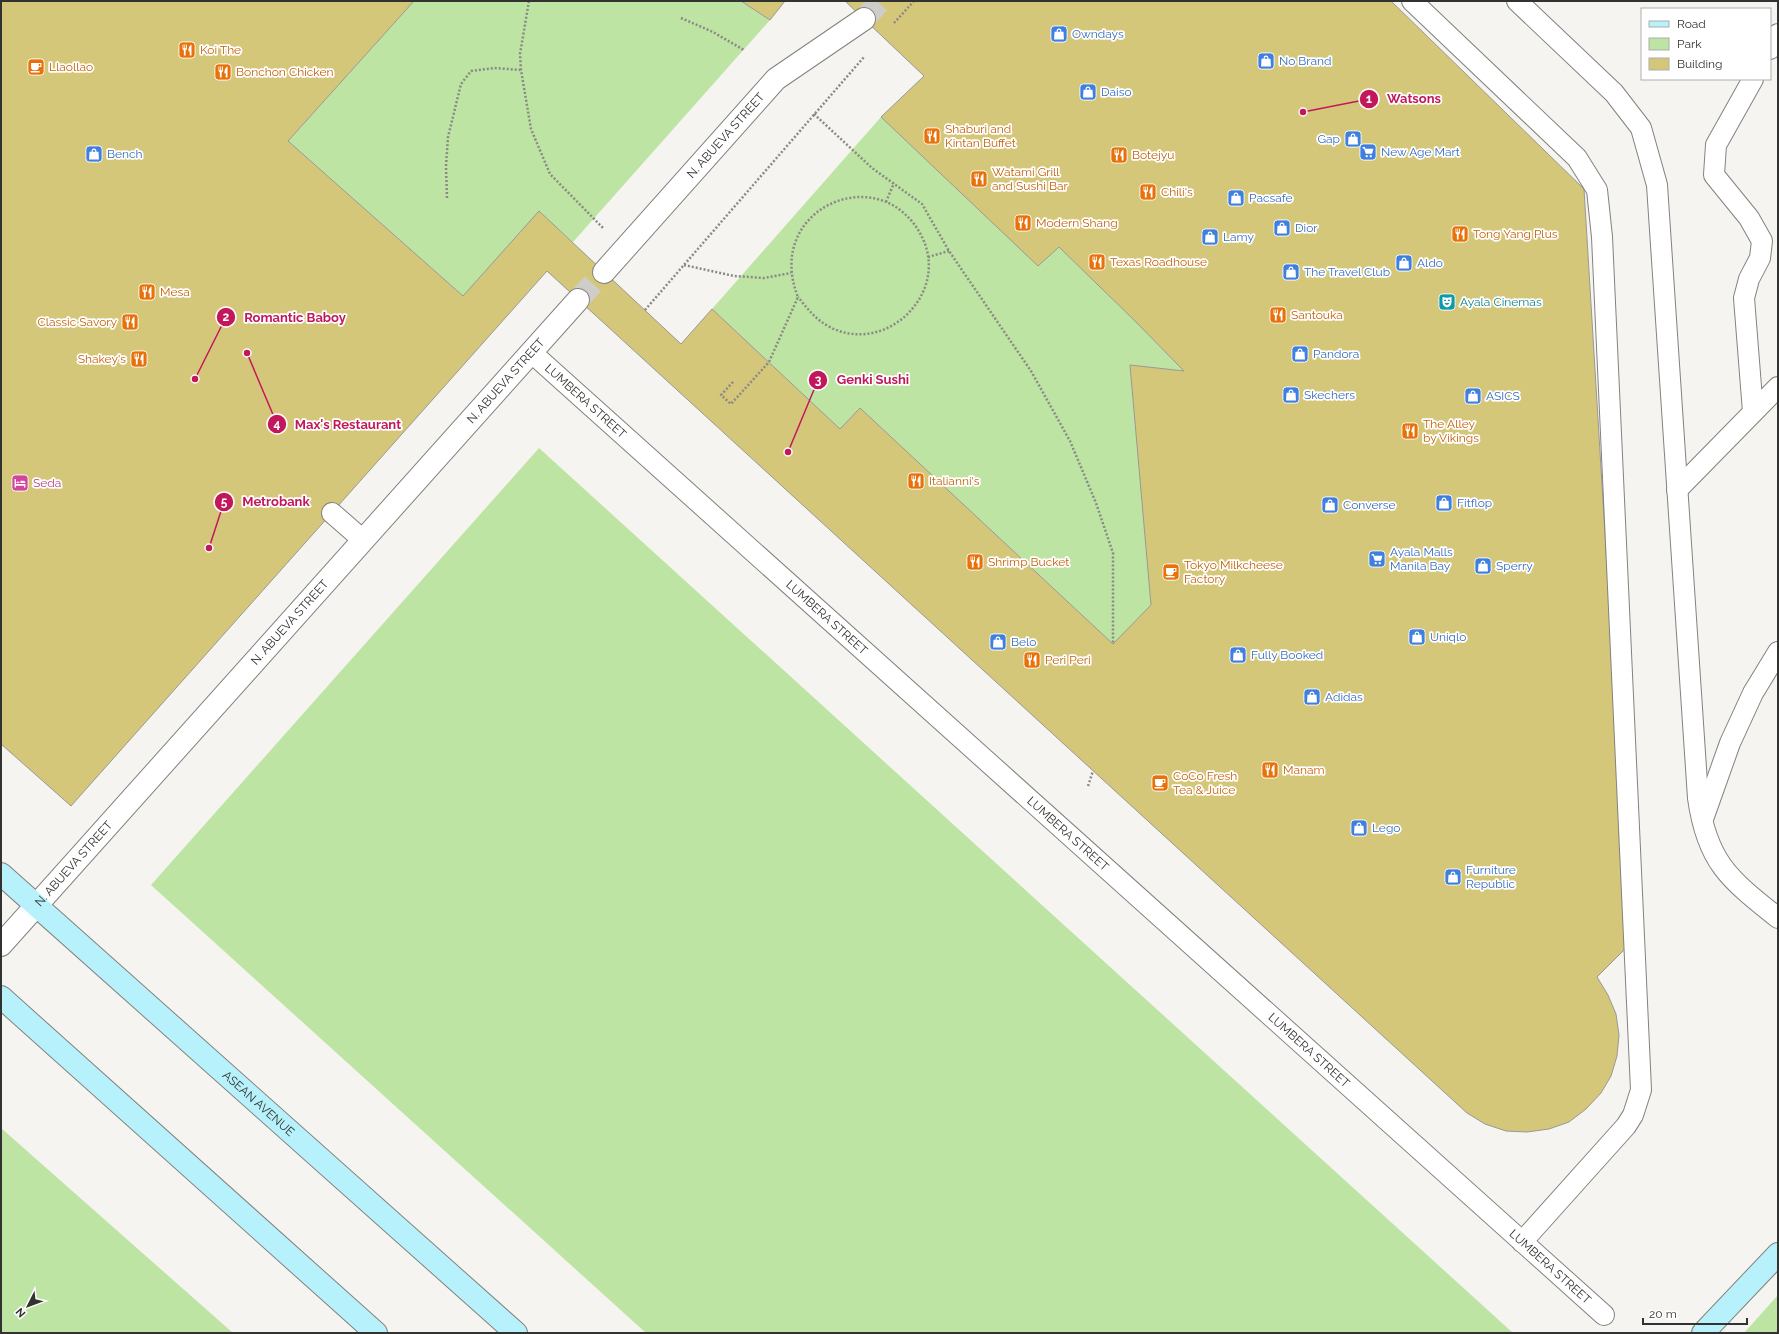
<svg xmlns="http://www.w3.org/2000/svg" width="1779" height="1334" font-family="Raleway,sans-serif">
  <rect width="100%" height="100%" fill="#f5f4f0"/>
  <path fill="#bde4a3" d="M414 1H741L770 20 573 242 539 212 463 296 288 141Z
    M881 117 1038 265 1059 247 1135 321 1184 371 1130 365 1151 605 1113 644 860 408 840 429 712 309Z
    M539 448 1513 1333H646L151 885Z
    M1 1128 233 1333H1Z
    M1778 1295V1333H1744Z"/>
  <path fill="#d5c77a" stroke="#999894" d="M1 1H414L288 141 463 296 539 211 681 344 712 309 840 429 860 408 1113 644 1151 605 1130 365 1184 371 1135 321 1059 247 1038 266 881 117 924 76 845 1H1391L1584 189 1630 944 1597 977 1608 995 1616 1014 1619 1035 1617 1056 1611 1076 1601 1093 1586 1109 1569 1122 1549 1129 1527 1132 1506 1131 1485 1124 1467 1113 547 271 71 806 1 744Z
    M741 1H785L770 20Z"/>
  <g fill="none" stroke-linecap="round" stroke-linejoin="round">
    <path stroke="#cecdca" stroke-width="22" stroke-dasharray="22 11" stroke-linecap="butt" d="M864 19 881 1
      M578 300 604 272"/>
    <g stroke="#83827e" stroke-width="22">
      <g id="lane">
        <path d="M1412 1 1577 158 1597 190 1602 237 1641 1090 1633 1115 1626 1126 1522 1242"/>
        <path d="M1517 1 1614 93 1641 128 1657 185 1698 798C1707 862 1729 879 1778 918"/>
        <path d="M1770 49 1778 34"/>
        <path d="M1753 79 1716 145 1714 175 1749 218 1762 241 1760 258 1749 279 1744 298 1753 412"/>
        <path id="s1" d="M532 353 1604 1315"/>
        <path d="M1677 490 1778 387"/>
        <path d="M332 513 363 540"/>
        <path d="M1703 819 1730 743 1753 693 1778 652"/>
      </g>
    </g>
    <g stroke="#83827e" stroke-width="24">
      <g id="street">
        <path id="s2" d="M604 272 776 79 864 19"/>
        <path id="s3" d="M1 945 578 300"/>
      </g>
    </g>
    <g stroke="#83827e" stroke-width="24">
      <g id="secondary">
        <path id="s4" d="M1 874 516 1333"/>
        <path d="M1 997 376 1333"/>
        <path d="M1703 1333 1778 1254"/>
      </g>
    </g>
    <path stroke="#8a8986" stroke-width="2.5" stroke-dasharray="2 2" stroke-linecap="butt" d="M529 1 520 54 521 70 531 129 550 174 604 229
      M681 18 713 32 744 50
      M894 23 914 1
      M814 114 872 168 922 204 949 251 1031 371 1070 441 1096 503 1113 553V644
      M447 198 446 166 448 137 461 84 471 71 494 68 521 70
      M886 202 894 183
      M928 257 949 251
      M684 265 734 276 764 278 791 273
      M645 310 864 57
      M733 382 721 395 731 404 769 362 798 297C762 207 884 156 923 239 949 296 883 357 828 326 815 319 807 308 798 297
      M1088 786 1093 771"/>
    <use href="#lane" stroke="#fff" stroke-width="20"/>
    <use href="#street" stroke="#fff" stroke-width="22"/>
    <use href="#secondary" stroke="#b7f2fc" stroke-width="22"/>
  </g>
  <defs>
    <g id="shop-square" transform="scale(0.9)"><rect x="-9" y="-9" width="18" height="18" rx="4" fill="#3f7fe0" stroke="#fff"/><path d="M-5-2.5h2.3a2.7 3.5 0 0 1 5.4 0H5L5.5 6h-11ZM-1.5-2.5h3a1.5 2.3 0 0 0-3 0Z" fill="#fff"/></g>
    <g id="restaurant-square" transform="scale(0.9)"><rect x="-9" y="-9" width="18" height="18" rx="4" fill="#e8710a" stroke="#fff"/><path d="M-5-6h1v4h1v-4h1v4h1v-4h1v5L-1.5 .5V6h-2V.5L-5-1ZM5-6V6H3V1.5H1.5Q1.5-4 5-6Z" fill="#fff"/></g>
    <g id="cafe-square" transform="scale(0.9)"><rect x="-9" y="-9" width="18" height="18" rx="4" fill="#e8710a" stroke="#fff"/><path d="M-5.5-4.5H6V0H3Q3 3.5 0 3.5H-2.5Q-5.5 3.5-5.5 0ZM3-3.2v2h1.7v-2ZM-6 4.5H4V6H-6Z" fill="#fff"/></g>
    <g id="supermarket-square" transform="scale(0.9)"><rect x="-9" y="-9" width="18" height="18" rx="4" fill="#3f7fe0" stroke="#fff"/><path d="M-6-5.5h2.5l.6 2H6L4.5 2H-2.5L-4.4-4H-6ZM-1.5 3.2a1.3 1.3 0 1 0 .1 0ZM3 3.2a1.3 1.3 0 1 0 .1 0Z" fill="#fff"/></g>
    <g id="theatre-square" transform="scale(0.9)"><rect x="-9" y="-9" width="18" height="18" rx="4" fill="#0f9aa8" stroke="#fff"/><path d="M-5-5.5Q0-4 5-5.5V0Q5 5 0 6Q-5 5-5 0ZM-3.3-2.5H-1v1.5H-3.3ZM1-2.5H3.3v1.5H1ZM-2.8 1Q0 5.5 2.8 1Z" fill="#fff"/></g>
    <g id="hotel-square" transform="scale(0.9)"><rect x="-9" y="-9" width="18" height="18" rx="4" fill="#d1479c" stroke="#fff"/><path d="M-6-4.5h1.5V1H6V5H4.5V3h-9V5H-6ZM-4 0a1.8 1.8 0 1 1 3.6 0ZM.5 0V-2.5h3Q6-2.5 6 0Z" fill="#fff"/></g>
  </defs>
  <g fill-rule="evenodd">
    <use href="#shop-square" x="1059" y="34"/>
    <use href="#restaurant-square" x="187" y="50"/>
    <use href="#shop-square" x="1266" y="61"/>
    <use href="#cafe-square" x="36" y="67"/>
    <use href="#restaurant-square" x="223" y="72"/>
    <use href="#shop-square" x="1088" y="92"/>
    <use href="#restaurant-square" x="932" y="136"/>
    <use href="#shop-square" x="1353" y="139"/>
    <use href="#supermarket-square" x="1368" y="152"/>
    <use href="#shop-square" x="94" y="154"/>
    <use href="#restaurant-square" x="1119" y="155"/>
    <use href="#restaurant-square" x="979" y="179"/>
    <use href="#restaurant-square" x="1148" y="192"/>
    <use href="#shop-square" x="1236" y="198"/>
    <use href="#restaurant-square" x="1023" y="223"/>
    <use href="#shop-square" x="1282" y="228"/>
    <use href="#restaurant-square" x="1460" y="234"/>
    <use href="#shop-square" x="1210" y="237"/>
    <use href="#restaurant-square" x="1097" y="262"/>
    <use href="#shop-square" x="1404" y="263"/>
    <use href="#shop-square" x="1291" y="272"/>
    <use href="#restaurant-square" x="147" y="292"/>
    <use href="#theatre-square" x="1447" y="302"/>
    <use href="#restaurant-square" x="1278" y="315"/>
    <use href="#restaurant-square" x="130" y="322"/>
    <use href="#shop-square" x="1300" y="354"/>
    <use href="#restaurant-square" x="139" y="359"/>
    <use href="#shop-square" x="1291" y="395"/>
    <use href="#shop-square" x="1473" y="396"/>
    <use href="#restaurant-square" x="1410" y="431"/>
    <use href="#restaurant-square" x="916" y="481"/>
    <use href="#hotel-square" x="20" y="483"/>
    <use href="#shop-square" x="1444" y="503"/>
    <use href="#shop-square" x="1330" y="505"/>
    <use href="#supermarket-square" x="1377" y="559"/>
    <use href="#restaurant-square" x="975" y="562"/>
    <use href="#shop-square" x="1483" y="566"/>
    <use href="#cafe-square" x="1171" y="572"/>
    <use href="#shop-square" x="1417" y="637"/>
    <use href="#shop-square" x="998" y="642"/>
    <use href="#shop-square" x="1238" y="655"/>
    <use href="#restaurant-square" x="1032" y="660"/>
    <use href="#shop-square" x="1312" y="697"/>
    <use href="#restaurant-square" x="1270" y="770"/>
    <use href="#cafe-square" x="1160" y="783"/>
    <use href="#shop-square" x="1359" y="828"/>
    <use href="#shop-square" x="1453" y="877"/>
  </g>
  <g text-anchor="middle" stroke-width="3.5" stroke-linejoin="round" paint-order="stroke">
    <g font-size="12" fill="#366cbe" stroke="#fff" text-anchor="start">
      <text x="1072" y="38">Owndays</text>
      <text x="1279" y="65">No Brand</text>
      <text x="1101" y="96">Daiso</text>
      <text x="1340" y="143" text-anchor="end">Gap</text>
      <text x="1381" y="156">New Age Mart</text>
      <text x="107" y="158">Bench</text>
      <text x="1249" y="202">Pacsafe</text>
      <text x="1295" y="232">Dior</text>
      <text x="1223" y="241">Lamy</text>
      <text x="1417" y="267">Aldo</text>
      <text x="1304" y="276">The Travel Club</text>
      <text x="1313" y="358">Pandora</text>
      <text x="1304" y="399">Skechers</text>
      <text x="1486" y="400">ASICS</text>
      <text x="1457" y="507">Fitflop</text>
      <text x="1343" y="509">Converse</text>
      <text x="1390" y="556">Ayala Malls<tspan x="1390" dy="14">Manila Bay</tspan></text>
      <text x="1496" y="570">Sperry</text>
      <text x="1430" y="641">Uniqlo</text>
      <text x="1011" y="646">Belo</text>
      <text x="1251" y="659">Fully Booked</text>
      <text x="1325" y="701">Adidas</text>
      <text x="1372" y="832">Lego</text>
      <text x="1466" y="874">Furniture<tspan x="1466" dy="14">Republic</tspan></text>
    </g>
    <g font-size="12" fill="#c56008" stroke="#fff" text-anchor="start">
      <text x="200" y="54">Koi The</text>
      <text x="49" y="71">Llaollao</text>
      <text x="236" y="76">Bonchon Chicken</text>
      <text x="945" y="133">Shaburi and<tspan x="945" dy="14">Kintan Buffet</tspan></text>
      <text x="1132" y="159">Botejyu</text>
      <text x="992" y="176">Watami Grill<tspan x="992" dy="14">and Sushi Bar</tspan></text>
      <text x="1161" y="196">Chili's</text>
      <text x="1036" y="227">Modern Shang</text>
      <text x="1473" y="238">Tong Yang Plus</text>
      <text x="1110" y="266">Texas Roadhouse</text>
      <text x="160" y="296">Mesa</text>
      <text x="1291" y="319">Santouka</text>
      <text x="117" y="326" text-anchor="end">Classic Savory</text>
      <text x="126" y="363" text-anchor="end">Shakey's</text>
      <text x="1423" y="428">The Alley<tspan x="1423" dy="14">by Vikings</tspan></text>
      <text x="929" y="485">Italianni's</text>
      <text x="988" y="566">Shrimp Bucket</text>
      <text x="1184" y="569">Tokyo Milkcheese<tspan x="1184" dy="14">Factory</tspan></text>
      <text x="1045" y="664">Peri Peri</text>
      <text x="1283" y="774">Manam</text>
      <text x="1173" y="780">CoCo Fresh<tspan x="1173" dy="14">Tea &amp; Juice</tspan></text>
    </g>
    <g font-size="12" fill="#323230" stroke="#fff">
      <text dy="4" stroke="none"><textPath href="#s2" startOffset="183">N. ABUEVA STREET</textPath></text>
      <text dy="4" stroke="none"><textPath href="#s3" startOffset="757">N. ABUEVA STREET</textPath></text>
      <text dy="4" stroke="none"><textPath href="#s1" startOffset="72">LUMBERA STREET</textPath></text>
      <text dy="4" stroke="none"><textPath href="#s1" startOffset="396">LUMBERA STREET</textPath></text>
      <text dy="4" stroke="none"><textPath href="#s3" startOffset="433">N. ABUEVA STREET</textPath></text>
      <text dy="4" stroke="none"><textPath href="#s1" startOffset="720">LUMBERA STREET</textPath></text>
      <text dy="4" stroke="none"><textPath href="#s3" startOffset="109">N. ABUEVA STREET</textPath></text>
      <text dy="4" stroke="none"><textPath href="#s1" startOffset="1044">LUMBERA STREET</textPath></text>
      <text dy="4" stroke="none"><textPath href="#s4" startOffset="345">ASEAN AVENUE</textPath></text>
      <text dy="4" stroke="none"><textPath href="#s1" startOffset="1368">LUMBERA STREET</textPath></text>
    </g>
    <g font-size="12" fill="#0d838f" stroke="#fff" text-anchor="start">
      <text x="1460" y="306">Ayala Cinemas</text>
    </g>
    <g font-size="12" fill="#b23c85" stroke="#fff" text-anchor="start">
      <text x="33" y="487">Seda</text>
    </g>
  </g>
  <path fill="none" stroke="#c2185b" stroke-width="1.5" d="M1303 112L1369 99M195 379L226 317M788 452L818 380M247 353L277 424M209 548L224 502"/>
  <g fill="#c2185b" stroke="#fff" stroke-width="1.5">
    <circle cx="1303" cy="112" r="4"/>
    <circle cx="195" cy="379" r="4"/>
    <circle cx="788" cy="452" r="4"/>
    <circle cx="247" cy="353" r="4"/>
    <circle cx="209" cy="548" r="4"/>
    <circle cx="1369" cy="99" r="10"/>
    <circle cx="226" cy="317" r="10"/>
    <circle cx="818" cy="380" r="10"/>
    <circle cx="277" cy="424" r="10"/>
    <circle cx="224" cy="502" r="10"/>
  </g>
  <g font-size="12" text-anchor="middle" font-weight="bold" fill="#fff">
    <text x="1369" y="103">1</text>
    <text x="226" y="321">2</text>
    <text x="818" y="384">3</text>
    <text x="277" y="428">4</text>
    <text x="224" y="506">5</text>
  </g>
  <g font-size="13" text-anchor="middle" font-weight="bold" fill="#c2185b" stroke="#fff" stroke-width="3.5" stroke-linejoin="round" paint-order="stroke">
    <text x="1414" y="103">Watsons</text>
    <text x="295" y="322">Romantic Baboy</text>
    <text x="873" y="384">Genki Sushi</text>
    <text x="348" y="429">Max's Restaurant</text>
    <text x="276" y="506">Metrobank</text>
  </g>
  <rect width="1779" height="1334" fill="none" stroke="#323230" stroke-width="4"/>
  <rect x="1641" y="8" width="130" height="72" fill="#ffffff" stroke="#adadac"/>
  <rect x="1649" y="21" width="20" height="6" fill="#b7f2fc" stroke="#adadac"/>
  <text x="1677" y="28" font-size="12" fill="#323230">Road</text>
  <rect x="1649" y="38" width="20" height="12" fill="#bde4a3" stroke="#adadac"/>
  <text x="1677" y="48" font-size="12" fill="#323230">Park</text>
  <rect x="1649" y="58" width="20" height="12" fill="#d5c77a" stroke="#adadac"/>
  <text x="1677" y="68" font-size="12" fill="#323230">Building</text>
  <g transform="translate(28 1306) rotate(228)" stroke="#ffffff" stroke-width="3" paint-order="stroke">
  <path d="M0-3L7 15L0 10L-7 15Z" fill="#323230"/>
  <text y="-6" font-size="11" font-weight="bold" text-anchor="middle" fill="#323230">N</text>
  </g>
  <path d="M1643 1318v6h104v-6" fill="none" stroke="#323230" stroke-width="2"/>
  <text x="1649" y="1318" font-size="12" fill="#323230" stroke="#ffffff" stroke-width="3" paint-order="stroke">20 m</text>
</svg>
